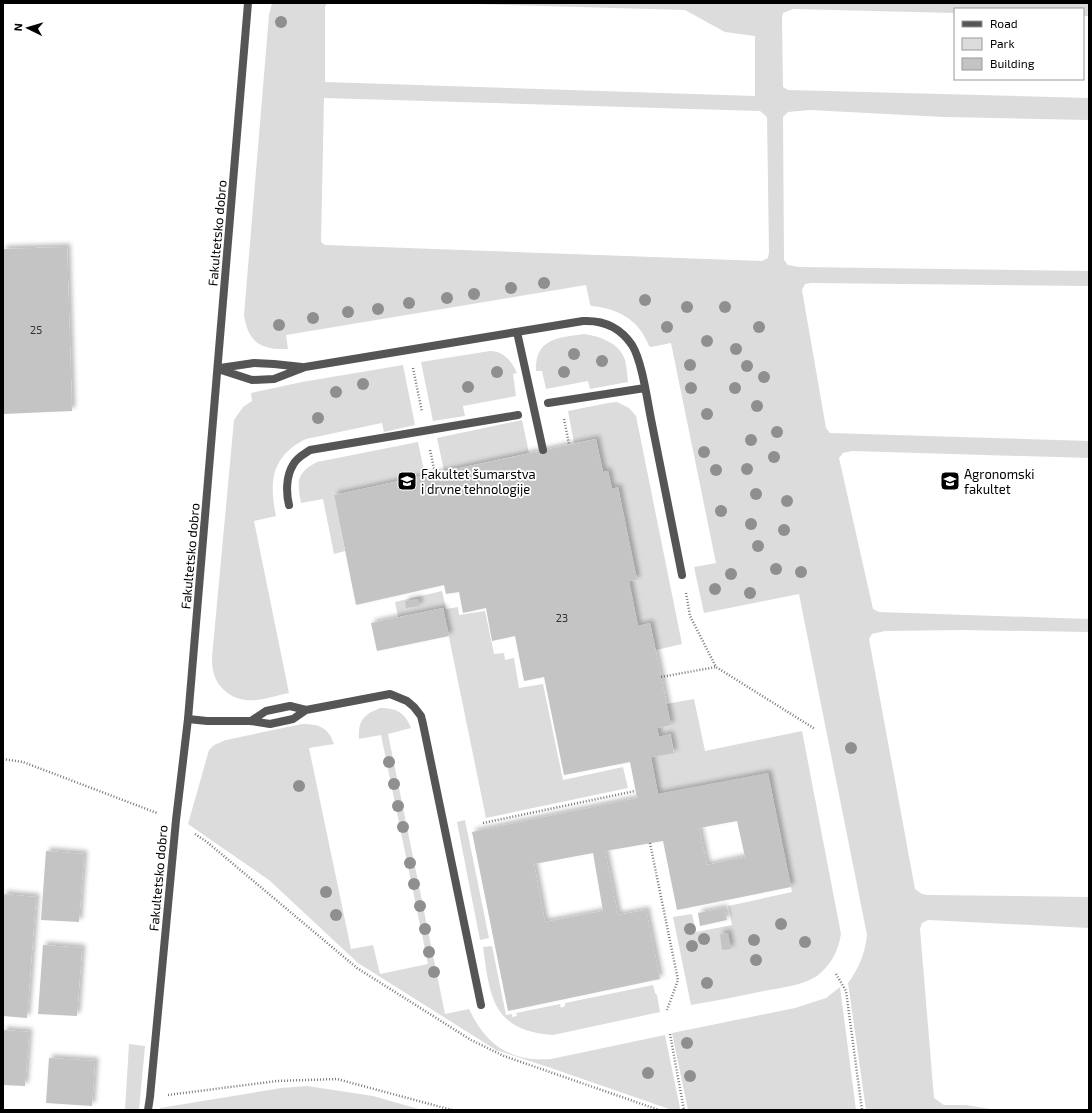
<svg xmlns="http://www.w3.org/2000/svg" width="1092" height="1113" font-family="'Exo 2',sans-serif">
  <defs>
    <filter id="shadow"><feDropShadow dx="3.5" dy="-3.5" stdDeviation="2" flood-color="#0004"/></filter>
  </defs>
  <rect width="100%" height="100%" fill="#fff"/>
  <path fill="#dcdcdc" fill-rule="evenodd" d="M272 3H327L325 7V82L755 96V36L725 32 685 10 442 3H1089V16H1083V9H955V13L793 9 783 13 782 18 783 87 788 90 1089 98V120L944 117 810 110 788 112 783 117 784 260 788 265 799 267 1089 271V286L811 283 805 284 802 290 826 428 830 433 1089 441V458L852 451 843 453 839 458 873 609 879 612 1089 619V632L962 630 885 631 872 634 869 639 915 889 922 894 928 895 1089 897V928L928 920 922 923 920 929 934 1098 944 1105H966L996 1110H866L848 983C859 968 865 954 867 935L799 594 704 613 694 567 716 563 671 343 651 347 649 346C639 320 618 308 591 306L590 304 586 285 286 335 288 349C262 350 248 343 244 315L269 15ZM324 98 760 111 767 117 769 252 768 258 762 261 325 245 321 242Z
    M584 334C599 336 620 343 625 360 627 367 627 375 628 382L590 389 588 381 546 389 542 371H536C535 338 558 338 584 334Z
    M490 351C503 351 512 361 517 373L513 374 516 396 463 406 465 416 433 421 421 362Z
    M403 365 415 425 384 432 382 423 306 439C271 456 269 482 276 516L254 521 289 693C265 698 244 708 224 690 214 681 212 670 212 657L234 420 243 407 252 401 251 393 302 382Z
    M617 402 629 408 636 416 682 644 656 650 650 623 638 626 629 581 637 580 618 487 612 489 608 471 603 472 596 439 574 443 568 411 608 403Z
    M522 420 529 453 444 471 437 438Z
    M418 442 425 475 334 495 345 551 334 554 323 499 301 503C297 481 296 473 317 462Z
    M442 591 446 609 458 607 459 615 485 611 494 654 504 653 505 660 514 658 519 688 543 684 563 780 623 767 628 788 486 818 443 608 398 617 395 602Z
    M694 699 705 751 802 731 841 934C838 952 831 965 817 976 804 985 780 988 764 991 739 996 715 1001 691 1005L673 917 692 914 696 932 732 925 728 906 792 892 768 774 658 794 651 757 674 752 671 734 659 737 657 728 671 725 666 704Z
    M380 708C396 708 405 712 411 728L388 734 445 1014 469 1009C486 1045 510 1062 551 1059L665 1035 680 1108 679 1110H672L548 1067 496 1050 358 963 269 880 188 824 209 750 214 745 226 740 302 724C319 724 328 727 334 744L309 748 351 949 373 945 380 974 428 964 381 735 359 739C358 721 363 715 380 708Z
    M465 820 489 938 480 940 457 822Z
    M492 946 506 1015 512 1014V1017L517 1016 516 1013 560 1004 561 1008 565 1006V1003L653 985 655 993 657 995 660 1012 553 1035C493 1031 490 998 483 947Z
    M840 987 856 1110H688L672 1033 795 1008 826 998Z
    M129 1044 145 1046 139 1110H125Z
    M307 1086 373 1096 422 1110H159L160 1108 281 1088Z"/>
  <path fill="#c4c4c4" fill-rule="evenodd" filter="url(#shadow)" d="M67 247 72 411 3 414V249Z
    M596 439 603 472 608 471 612 489 618 487 637 580 629 581 638 626 650 623 671 725 657 728 659 737 670 734 674 753 651 757 658 794 768 773 791 887 677 910 663 841 605 851 618 915 646 910 660 979 508 1011 472 832 637 798 630 762 564 775 544 677 524 681 515 636 492 641 486 608 463 613 459 592 446 594 444 585 356 605 334 495ZM737 821 745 857 707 865 699 828ZM593 853 603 911 545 922 534 864Z
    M419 599V606L406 608 405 601Z
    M443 608 449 636 377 651 371 623Z
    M46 851 84 854 79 922 41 920Z
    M3 894 36 897 27 1018 3 1016Z
    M724 908 727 920 700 926 698 913Z
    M728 933 731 949 722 950 720 934Z
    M43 945 82 948 77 1016 38 1014Z
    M3 1030 29 1032 25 1086 3 1085Z
    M49 1058 95 1061 92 1106 46 1103Z"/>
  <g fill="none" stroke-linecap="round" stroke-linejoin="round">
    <path stroke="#777" stroke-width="2.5" stroke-dasharray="1 2" stroke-linecap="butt" d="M413 368 422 412
      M564 419 569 444
      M430 450 435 473
      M686 593 690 616 716 667 815 729
      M661 677 716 667
      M3 759 23 762 157 813
      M483 823 635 791
      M195 834 207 842 357 968 471 1040 504 1056 659 1110
      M650 843 678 980 667 1010
      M836 974 846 991 862 1110
      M670 1034 684 1110
      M168 1095 277 1081 337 1079 452 1110"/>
    <path stroke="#555" stroke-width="8" d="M517 332 543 450
      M220 368 254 363 274 364 302 367
      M218 369 252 380 274 379 305 367 583 321C603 320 620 327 632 345 642 361 647 399 651 419 661 471 672 523 682 575
      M548 403 645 388
      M289 505C286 493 286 476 293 465 296 458 304 454 310 450L518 415
      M188 719 207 721H251L270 724 293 719 306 710 390 694 407 701 414 707 421 716 423 724 481 1005
      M251 721 266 711 290 706 306 710"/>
    <path stroke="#555" stroke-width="8" d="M148 1110 150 1097 176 820 188 719 248 3"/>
  </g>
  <g fill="#8f8f8f">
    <circle cx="281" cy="22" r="6"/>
    <circle cx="544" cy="283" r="6"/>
    <circle cx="511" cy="288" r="6"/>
    <circle cx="474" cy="294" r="6"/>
    <circle cx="447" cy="298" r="6"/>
    <circle cx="645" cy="300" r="6"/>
    <circle cx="409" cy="303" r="6"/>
    <circle cx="687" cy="307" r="6"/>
    <circle cx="725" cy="307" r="6"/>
    <circle cx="378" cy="309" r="6"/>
    <circle cx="348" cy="312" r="6"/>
    <circle cx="313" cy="318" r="6"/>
    <circle cx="279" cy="325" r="6"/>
    <circle cx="667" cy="327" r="6"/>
    <circle cx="759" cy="327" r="6"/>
    <circle cx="707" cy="341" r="6"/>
    <circle cx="736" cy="349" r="6"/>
    <circle cx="574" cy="354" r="6"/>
    <circle cx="602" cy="361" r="6"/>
    <circle cx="690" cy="365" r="6"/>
    <circle cx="747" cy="366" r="6"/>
    <circle cx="497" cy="372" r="6"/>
    <circle cx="564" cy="372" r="6"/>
    <circle cx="764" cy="377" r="6"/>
    <circle cx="363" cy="384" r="6"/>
    <circle cx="468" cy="387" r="6"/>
    <circle cx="691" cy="388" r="6"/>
    <circle cx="735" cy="388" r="6"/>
    <circle cx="336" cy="392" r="6"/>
    <circle cx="757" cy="406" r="6"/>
    <circle cx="707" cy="414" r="6"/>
    <circle cx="318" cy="418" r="6"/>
    <circle cx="777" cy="432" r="6"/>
    <circle cx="751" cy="440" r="6"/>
    <circle cx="704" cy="452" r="6"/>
    <circle cx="774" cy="457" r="6"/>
    <circle cx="747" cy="469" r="6"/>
    <circle cx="716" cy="470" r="6"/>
    <circle cx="756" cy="494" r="6"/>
    <circle cx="787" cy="501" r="6"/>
    <circle cx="721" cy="511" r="6"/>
    <circle cx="751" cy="524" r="6"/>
    <circle cx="784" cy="530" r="6"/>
    <circle cx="758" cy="546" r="6"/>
    <circle cx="776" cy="569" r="6"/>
    <circle cx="801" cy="572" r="6"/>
    <circle cx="731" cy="574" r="6"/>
    <circle cx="715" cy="589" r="6"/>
    <circle cx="750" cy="593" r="6"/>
    <circle cx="851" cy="748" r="6"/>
    <circle cx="389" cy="762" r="6"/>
    <circle cx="394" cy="784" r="6"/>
    <circle cx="299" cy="786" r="6"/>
    <circle cx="398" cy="806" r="6"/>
    <circle cx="403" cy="827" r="6"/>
    <circle cx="410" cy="863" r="6"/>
    <circle cx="414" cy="884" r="6"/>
    <circle cx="326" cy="892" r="6"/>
    <circle cx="420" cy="906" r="6"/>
    <circle cx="336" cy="915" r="6"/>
    <circle cx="781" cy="924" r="6"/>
    <circle cx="425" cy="929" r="6"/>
    <circle cx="690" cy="929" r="6"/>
    <circle cx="704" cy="939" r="6"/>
    <circle cx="754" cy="940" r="6"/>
    <circle cx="805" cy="942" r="6"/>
    <circle cx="692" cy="946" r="6"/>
    <circle cx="429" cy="952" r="6"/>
    <circle cx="756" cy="960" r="6"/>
    <circle cx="434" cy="972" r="6"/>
    <circle cx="707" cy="983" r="6"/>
    <circle cx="687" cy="1043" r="6"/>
    <circle cx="648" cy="1073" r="6"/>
    <circle cx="690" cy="1076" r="6"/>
  </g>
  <defs>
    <g id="university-square" transform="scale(1)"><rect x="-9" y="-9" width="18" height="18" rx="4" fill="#000" stroke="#fff"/><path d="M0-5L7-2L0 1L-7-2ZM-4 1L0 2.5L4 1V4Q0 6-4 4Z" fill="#fff"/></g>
  </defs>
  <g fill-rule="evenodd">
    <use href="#university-square" x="407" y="481"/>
    <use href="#university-square" x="950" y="481"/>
  </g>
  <g text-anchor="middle" stroke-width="3.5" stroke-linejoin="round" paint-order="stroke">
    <g font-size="11" fill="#313131">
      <text x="36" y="334">25</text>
      <text x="562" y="622">23</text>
    </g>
    <g font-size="13" fill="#000" stroke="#fff">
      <text transform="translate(217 233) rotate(-85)" y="5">Fakultetsko dobro</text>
      <text transform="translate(190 556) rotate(-85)" y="5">Fakultetsko dobro</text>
      <text transform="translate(158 878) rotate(-85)" y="5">Fakultetsko dobro</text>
    </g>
    <g font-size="13" fill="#000" stroke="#fff" text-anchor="start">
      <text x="421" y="479">Fakultet šumarstva<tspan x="421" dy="15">i drvne tehnologije</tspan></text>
      <text x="964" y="479">Agronomski<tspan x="964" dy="15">fakultet</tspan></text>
    </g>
  </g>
  <rect width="1092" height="1113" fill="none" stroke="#000000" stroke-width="8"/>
  <rect x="954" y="8" width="130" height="72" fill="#ffffff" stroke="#999999"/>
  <rect x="962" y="21" width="20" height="6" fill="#555555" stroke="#999999"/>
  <text x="990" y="28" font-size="12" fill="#000000">Road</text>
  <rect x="962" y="38" width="20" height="12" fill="#dcdcdc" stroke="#999999"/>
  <text x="990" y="48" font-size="12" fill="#000000">Park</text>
  <rect x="962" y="58" width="20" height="12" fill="#c4c4c4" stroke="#999999"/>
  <text x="990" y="68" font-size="12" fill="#000000">Building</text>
  <g transform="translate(28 28) rotate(275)" stroke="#ffffff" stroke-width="3" paint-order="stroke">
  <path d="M0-3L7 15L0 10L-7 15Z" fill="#000000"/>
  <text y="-6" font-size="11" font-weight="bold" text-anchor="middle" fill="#000000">N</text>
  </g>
</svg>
